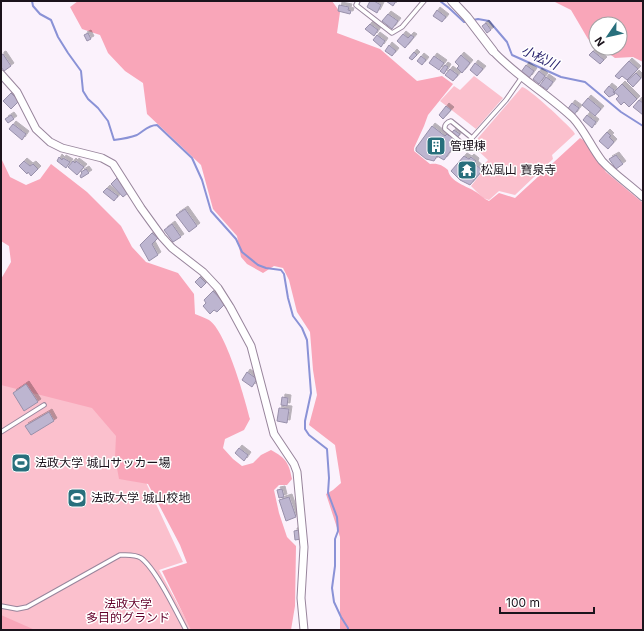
<svg xmlns="http://www.w3.org/2000/svg" width="644" height="631" font-family="Inter,'Noto Sans JP',sans-serif">
  <defs>
    <filter id="shadow"><feDropShadow dx="3" dy="-3" stdDeviation="0" flood-color="#0004"/></filter>
  </defs>
  <rect width="100%" height="100%" fill="#fbf2fc"/>
  <path fill="#fbc0cd" d="M474 76 503 98 476 129 440 101 454 86 460 90Z
    M522 87C529 88 566 123 573 131L575 134 552 155 553 159 515 195 499 191 489 200 483 198 471 186 483 171 481 168 488 160 472 145Z
    M1 379 95 400 123 433 183 562 159 570 192 630H26L1 617Z"/>
  <path fill="#f9a6b9" d="M78 1H332L340 12 337 33 380 49 417 81 442 76 453 84 428 115 424 126 414 148V151L430 164C438 163 442 165 448 170 450 182 467 186 476 192 481 195 484 199 489 201L499 193 515 198 580 138 585 141 606 172 643 203V630H340V537L326 494 333 490 341 483 335 445 309 425 317 395 313 370 310 332 297 312 289 280 283 268 274 266 263 273 247 264 241 257 237 236 213 209 201 165 147 114 143 83 125 71 108 53 100 35 82 29 70 7Z
    M553 1H643V62L633 57 615 58 601 48H620V24H596V45L588 39 571 10Z
    M1 158 10 177 26 185 40 179 51 164 87 192 121 226 132 247 146 262 178 273 194 294 195 314C200 316 205 318 209 320 226 331 245 399 250 419L244 430 225 439 223 448 233 459 242 466 253 463 261 455 271 450C286 458 289 463 292 479L287 485H279L274 490 279 513 287 537 296 546 295 606 291 630H191L162 571 187 563 180 545 148 484 119 479 115 457 116 436 92 408 1 385V279L11 262 9 246 1 241Z
    M1 615 35 630H1Z"/>
  <g fill="none" stroke-linecap="round" stroke-linejoin="round">
    <path stroke="#8a92d6" stroke-width="2" d="M32 1 33 6 40 14 51 20 58 37 68 53 81 71 83 91 88 99 98 108 108 121 114 140C122 139 129 138 137 135 144 131 148 125 157 125L192 158 202 180 211 211 236 239 242 252 258 265 266 268 281 270 284 274 288 298 293 316 302 328 307 340 311 393 305 421V429L309 435 327 449 329 478 328 493 337 517 338 531 335 539V566L332 588 334 602 341 617 348 628V630
      M440 1 449 8 464 22H467
      M473 20 478 19 489 21 507 42 512 55 561 77 585 82 621 112 643 126"/>
  </g>
  <path fill="#bdb5d0" stroke="#9890aa" filter="url(#shadow)" d="M370 1H374L381 5 377 13 367 7Z
    M386 1H396L393 6Z
    M339 5 349 7 348 10 351 11 350 14 338 11Z
    M437 10 446 17 442 22 433 16Z
    M388 14 398 21 392 29 382 21Z
    M486 23 491 30 487 33 482 26Z
    M370 24 378 30 374 36 365 29Z
    M88 33 91 39 87 41 84 35Z
    M403 34 408 38 411 35 414 37 405 48 397 41Z
    M377 35 385 41 381 47 373 40Z
    M389 45 396 51 392 56 385 51Z
    M593 51 604 60 600 64 589 55Z
    M414 52 417 55 412 60 409 58Z
    M3 54 11 66 4 71 1 67V55Z
    M461 55 470 63 462 73 457 68 459 66 455 62Z
    M421 56 426 60 422 65 417 61Z
    M434 56 444 63 439 70 429 63Z
    M629 61 638 69 627 80 622 76 619 79 615 76Z
    M475 63 483 69 477 76 470 70Z
    M445 65 448 67 444 74 440 71Z
    M526 65 534 71 529 78 521 72Z
    M450 69 458 75 453 81 445 75Z
    M539 71 545 76 539 84 533 79Z
    M636 73 641 78 633 87 627 81Z
    M546 77 553 82 547 90 540 85Z
    M622 84 637 99 629 107 624 102 621 105 616 99 619 96 614 92Z
    M609 86 614 90 613 92 615 94 609 97 604 92Z
    M11 93 19 101 11 109 3 101Z
    M588 98 601 109 595 116 582 105Z
    M639 100 643 103V115L633 107Z
    M572 103 579 108 574 115 567 110Z
    M446 106 451 110 443 119 439 115Z
    M11 115 14 119 8 123 5 119Z
    M587 115 596 122 592 128 583 120Z
    M13 124 26 134 22 140 9 129Z
    M432 126 445 136 447 134 449 136 454 130 460 134 455 140 457 142 444 160 437 156 434 161 426 159 416 151V148Z
    M607 132 611 136 609 137 614 142 608 149 599 141Z
    M616 155 623 164 616 169 609 159Z
    M464 156 469 159 471 157 476 161 475 164 482 170 481 172 470 185 460 180 451 171Z
    M59 157 62 160 63 158 70 162 66 168 57 161Z
    M24 161 30 166 33 164 38 169 31 176 28 172 27 174 19 166Z
    M73 161 75 163 76 161 84 167 77 175 68 167Z
    M86 169 89 173 81 178 80 176 82 173 81 172Z
    M117 178 129 192 123 197 111 184Z
    M107 188 118 196 114 201 103 192Z
    M185 209 197 226 189 232 176 215Z
    M172 224 181 237 173 242 164 230Z
    M152 233 158 238 152 244 158 255 149 261 140 245Z
    M200 277 206 283 201 288 195 282Z
    M213 291 225 304 217 312 214 310 210 314 203 306 206 303 204 300Z
    M247 372 257 379 252 387 242 380Z
    M26 384 38 402 24 411 13 393Z
    M282 397 288 398 287 406 281 405Z
    M279 408 289 409 287 423 277 421Z
    M49 412 54 421 31 435 25 426Z
    M239 448 248 455 244 461 235 453Z
    M282 489 284 497 279 498 277 490Z
    M289 497 296 517 286 521 279 500Z
    M299 530 301 539 295 540 294 531Z"/>
  <g fill="none" stroke-linecap="round" stroke-linejoin="round">
    <g stroke="#98859c" stroke-width="5.5">
      <path id="service" d="M358 1 356 5 392 33 402 27 424 1
        M472 138 451 121C447 122 444 125 445 129L463 144H467L472 138 506 100 522 77
        M1 432 44 405
        M1 606 17 609 27 607 120 555C127 555 135 554 141 558 156 569 177 613 186 630"/>
    </g>
    <g stroke="#98859c" stroke-width="9">
      <path id="minor" d="M493 51C517 77 548 94 573 118 585 131 591 147 602 161 614 174 630 185 643 197
        M1 74 17 92 36 129 50 142 62 148 102 158 113 164 141 208 162 237 172 248 203 272 218 288 230 307 251 346 274 434 294 464 297 472 304 547 301 598 304 630"/>
    </g>
    <g stroke="#98859c" stroke-width="10">
      <path id="tertiary" d="M452 1 467 17 493 51"/>
    </g>
    <use href="#service" stroke="#fff" stroke-width="3.5"/>
    <use href="#minor" stroke="#fff" stroke-width="7"/>
    <use href="#tertiary" stroke="#fff" stroke-width="8"/>
  </g>
  <defs>
    <g id="building-square" transform="scale(1)"><rect x="-9" y="-9" width="18" height="18" rx="4" fill="#286f7c" stroke="#fff"/><path d="M-4-6H4V6H1V3H-1V6H-4ZM-2.5-4.3h1.7v1.8h-1.7ZM.8-4.3h1.7v1.8H.8ZM-2.5-1h1.7V.8h-1.7ZM.8-1h1.7V.8H.8Z" fill="#fff"/></g>
    <g id="temple-square" transform="scale(1)"><rect x="-9" y="-9" width="18" height="18" rx="4" fill="#286f7c" stroke="#fff"/><path d="M0-6L5-2H3V0L6.5 2.5H4V6H1.5V3h-3V6H-4V2.5H-6.5L-3 0V-2H-5Z" fill="#fff"/></g>
    <g id="stadium-square" transform="scale(1)"><rect x="-9" y="-9" width="18" height="18" rx="4" fill="#286f7c" stroke="#fff"/><path d="M0-5a6.5 5 0 1 0 0 10a6.5 5 0 1 0 0-10ZM-3.5-1.8h7v3.6h-7Z" fill="#fff"/></g>
  </defs>
  <g fill-rule="evenodd">
    <use href="#building-square" x="436" y="146"/>
    <use href="#temple-square" x="467" y="170"/>
    <use href="#stadium-square" x="21" y="463"/>
    <use href="#stadium-square" x="77" y="498"/>
  </g>
  <g text-anchor="middle" stroke-width="3" stroke-linejoin="round" paint-order="stroke">
    <g font-size="12" fill="#1b131c" stroke="#fff" text-anchor="start">
      <text x="450" y="150">管理棟</text>
      <text x="481" y="174">松風山 寶泉寺</text>
      <text x="35" y="467">法政大学 城山サッカー場</text>
      <text x="91" y="502">法政大学 城山校地</text>
    </g>
    <g font-size="12" fill="#63002a" stroke="#fff">
      <text x="128" y="608">法政大学<tspan x="128" dy="14">多目的グランド</tspan></text>
    </g>
    <g font-size="13" font-style="italic" fill="#201968" stroke="#fff">
      <text transform="translate(540 57) rotate(25)" y="5">小松川</text>
    </g>
  </g>
  <rect width="644" height="631" fill="none" stroke="#1b131c" stroke-width="4"/>
  <g transform="translate(608 36) rotate(236)"><circle r="19" fill="#ffffff" stroke="#a4a1a4"/>
  <path d="M0-3L7 15L0 10L-7 15Z" fill="#286f7c"/>
  <text y="-6" font-size="11" font-weight="bold" text-anchor="middle" fill="#1b131c">N</text>
  </g>
  <path d="M500 607v6h94v-6" fill="none" stroke="#1b131c" stroke-width="2"/>
  <text x="506" y="607" font-size="12" fill="#1b131c" stroke="#ffffff" stroke-width="3" paint-order="stroke">100 m</text>
</svg>
